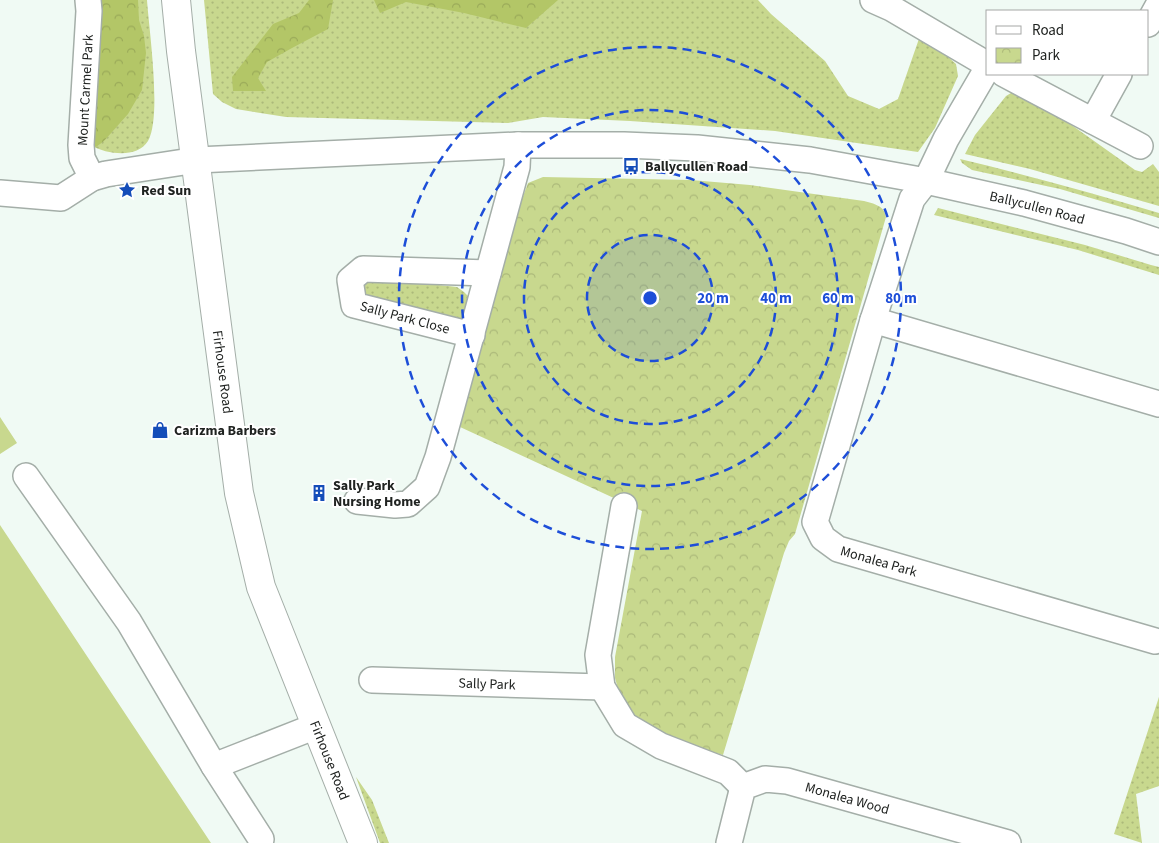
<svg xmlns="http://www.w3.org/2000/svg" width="1159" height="843" font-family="'Source Sans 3',sans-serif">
  <defs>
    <pattern id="grass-dots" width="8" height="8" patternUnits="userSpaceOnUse" patternTransform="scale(1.25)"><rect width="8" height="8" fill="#c8d88e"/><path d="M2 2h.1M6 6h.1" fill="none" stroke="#acb97a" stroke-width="1.8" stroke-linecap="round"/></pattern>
    <pattern id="forest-crowns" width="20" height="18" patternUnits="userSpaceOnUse" patternTransform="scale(1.25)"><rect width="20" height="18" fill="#b3c667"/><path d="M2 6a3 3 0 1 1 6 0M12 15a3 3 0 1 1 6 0" fill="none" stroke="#9aaa59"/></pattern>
    <pattern id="park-crowns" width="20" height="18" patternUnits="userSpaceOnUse" patternTransform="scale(1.25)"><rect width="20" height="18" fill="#c8d88e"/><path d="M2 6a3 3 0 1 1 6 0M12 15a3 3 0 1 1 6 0" fill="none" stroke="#acb97a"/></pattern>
  </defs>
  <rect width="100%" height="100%" fill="#f0faf4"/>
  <path fill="url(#grass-dots)" d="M99 0H147C149 30 162 117 148 141 137 159 107 154 92 146Z
    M204 0H758L771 14 825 61 848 96 879 109 898 99 921 33 956 64 958 76 935 128 918 152 775 131 630 121 543 117 508 123 286 117 236 109 222 102 213 94Z
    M1011 93H1018L1056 114 1135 170 1142 172 1153 164 1159 172V206L1030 169 965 154 975 135 1006 96Z
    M960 159C1027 175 1093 193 1159 213V218L1060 189 972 170 962 163Z
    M938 208 1085 245 1151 265 1159 267V275L1078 250 934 215Z
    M376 278 457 287 464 292 469 297 468 314 459 320 372 301 362 294 364 281Z
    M1159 697V786L1136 794 1142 843 1114 834Z
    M356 777 372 800 389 843H380Z"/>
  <path fill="url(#forest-crowns)" d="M99 0H138L139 20 144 36 146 53 142 90 128 114 104 141 96 147 92 144Z
    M309 0H333L328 29 292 48 267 62 258 78 266 91H233L232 77 273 24 299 13Z
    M374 0H558L526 28 464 13 406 2 380 13Z"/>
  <path fill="url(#park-crowns)" d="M543 177 691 180 750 185 864 201C874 204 884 205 886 217L795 534 789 541 784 553 723 755 695 747 635 722 620 696 615 678V657L642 511 460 427 502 267 522 199 528 183Z"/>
  <path fill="#c8d88e" d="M0 417 17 443 0 454Z
    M0 525 211 843H0Z"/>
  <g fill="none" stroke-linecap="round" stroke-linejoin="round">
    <g stroke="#a4aea8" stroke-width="28">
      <g id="minor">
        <path d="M88 0 89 11 81 145 82 158 92 178"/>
        <path d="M873 0 891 8 988 65"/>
        <path d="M1148 24 1159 4"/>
        <path id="s1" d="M988 67 946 139 926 181 912 199 873 320 815 522 823 538 838 549 1155 641"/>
        <path d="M1004 74 1140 146"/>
        <path d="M1093 121 1119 74"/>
        <path id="s2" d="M0 193 61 198 92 178 106 174 197 160 518 145H624L697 148 810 160 926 181 1024 203 1126 231 1159 242"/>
        <path d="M873 320 1159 404"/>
        <path d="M472 335 354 305 350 280 363 269 488 273"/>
        <path d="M26 476 129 622 214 766 316 726"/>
        <path d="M357 501 395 505 408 504 427 487 438 457 517 167 518 145"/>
        <path d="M624 506 598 655 602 687 625 725 661 746 728 772 743 787"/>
        <path id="s3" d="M372 680 602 687"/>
        <path d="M214 766 261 839"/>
        <path id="s4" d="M729 843 743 787 765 779 787 781 1008 843"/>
      </g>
    </g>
    <g stroke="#a4aea8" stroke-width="30">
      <g id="major">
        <path id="s5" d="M176 0 181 51 239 493 261 587 363 843"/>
      </g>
    </g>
    <use href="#minor" stroke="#fff" stroke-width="25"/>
    <use href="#major" stroke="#fff" stroke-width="28"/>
  </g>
  <circle cx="650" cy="298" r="63" fill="#1d4ed8" fill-opacity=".12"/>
  <g fill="none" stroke="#1d4ed8" stroke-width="2.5" stroke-dasharray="9 6">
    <circle cx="650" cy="298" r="63"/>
    <circle cx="650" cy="298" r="126"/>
    <circle cx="650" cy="298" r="188"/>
    <circle cx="650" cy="298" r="251"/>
  </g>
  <defs>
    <g id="bus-bare" transform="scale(1.35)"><path d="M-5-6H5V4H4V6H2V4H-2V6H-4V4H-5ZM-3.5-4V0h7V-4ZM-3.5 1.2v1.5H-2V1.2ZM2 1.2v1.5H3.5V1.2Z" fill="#154db9" stroke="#fff" stroke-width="2.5" paint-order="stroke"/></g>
    <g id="sight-bare" transform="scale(1.35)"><path d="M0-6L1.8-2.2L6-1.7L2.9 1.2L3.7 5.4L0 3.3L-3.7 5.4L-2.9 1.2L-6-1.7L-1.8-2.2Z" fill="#154db9" stroke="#fff" stroke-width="2.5" paint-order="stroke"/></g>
    <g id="shop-bare" transform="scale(1.35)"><path d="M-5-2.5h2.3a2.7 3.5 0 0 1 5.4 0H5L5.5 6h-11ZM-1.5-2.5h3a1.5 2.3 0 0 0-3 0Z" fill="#154db9" stroke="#fff" stroke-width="2.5" paint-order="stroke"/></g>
    <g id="building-bare" transform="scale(1.35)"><path d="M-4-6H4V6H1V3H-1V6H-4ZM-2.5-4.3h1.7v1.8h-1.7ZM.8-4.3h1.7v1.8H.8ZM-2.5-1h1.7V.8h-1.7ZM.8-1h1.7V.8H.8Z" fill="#154db9" stroke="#fff" stroke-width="2.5" paint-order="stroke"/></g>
  </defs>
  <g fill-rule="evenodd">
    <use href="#bus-bare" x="631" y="166"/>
    <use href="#sight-bare" x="127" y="190"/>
    <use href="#shop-bare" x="160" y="430"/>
    <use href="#building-bare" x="319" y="493"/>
  </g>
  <g text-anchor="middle" stroke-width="4" stroke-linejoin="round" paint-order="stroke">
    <g font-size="14" fill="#202321" stroke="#fff">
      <text transform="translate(85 90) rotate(-87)" y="5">Mount Carmel Park</text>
      <text dy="5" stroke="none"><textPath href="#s2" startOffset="1051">Ballycullen Road</textPath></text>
      <text transform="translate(405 317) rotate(15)" y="5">Sally Park Close</text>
      <text dy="5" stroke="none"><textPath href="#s5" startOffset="375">Firhouse Road</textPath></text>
      <text dy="5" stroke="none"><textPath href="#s1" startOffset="569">Monalea Park</textPath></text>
      <text dy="5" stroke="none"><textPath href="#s3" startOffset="115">Sally Park</textPath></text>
      <text dy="5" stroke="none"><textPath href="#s5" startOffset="780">Firhouse Road</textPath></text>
      <text dy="5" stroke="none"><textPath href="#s4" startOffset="166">Monalea Wood</textPath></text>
    </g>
    <g font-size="14" font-weight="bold" fill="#202321" stroke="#fff" text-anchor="start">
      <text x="645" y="171">Ballycullen Road</text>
      <text x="141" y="195">Red Sun</text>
      <text x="174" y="435">Carizma Barbers</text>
      <text x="333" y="490">Sally Park<tspan x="333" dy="16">Nursing Home</tspan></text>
    </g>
  </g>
  <circle cx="650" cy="298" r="8" fill="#1d4ed8" stroke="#fff" stroke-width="2.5"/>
  <g font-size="15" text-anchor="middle" font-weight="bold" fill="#1d4ed8" stroke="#fff" stroke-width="4" stroke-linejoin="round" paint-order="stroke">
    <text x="713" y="303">20 m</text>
    <text x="776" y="303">40 m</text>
    <text x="838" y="303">60 m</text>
    <text x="901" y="303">80 m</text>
  </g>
  <rect x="986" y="10" width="162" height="65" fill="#ffffff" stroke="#a6a7a6"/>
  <rect x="996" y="26" width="25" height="8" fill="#ffffff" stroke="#a6a7a6"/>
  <text x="1032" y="35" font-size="15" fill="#202321">Road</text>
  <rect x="996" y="48" width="25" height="15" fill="url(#park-crowns)" stroke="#a6a7a6"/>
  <text x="1032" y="60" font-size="15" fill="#202321">Park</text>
</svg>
